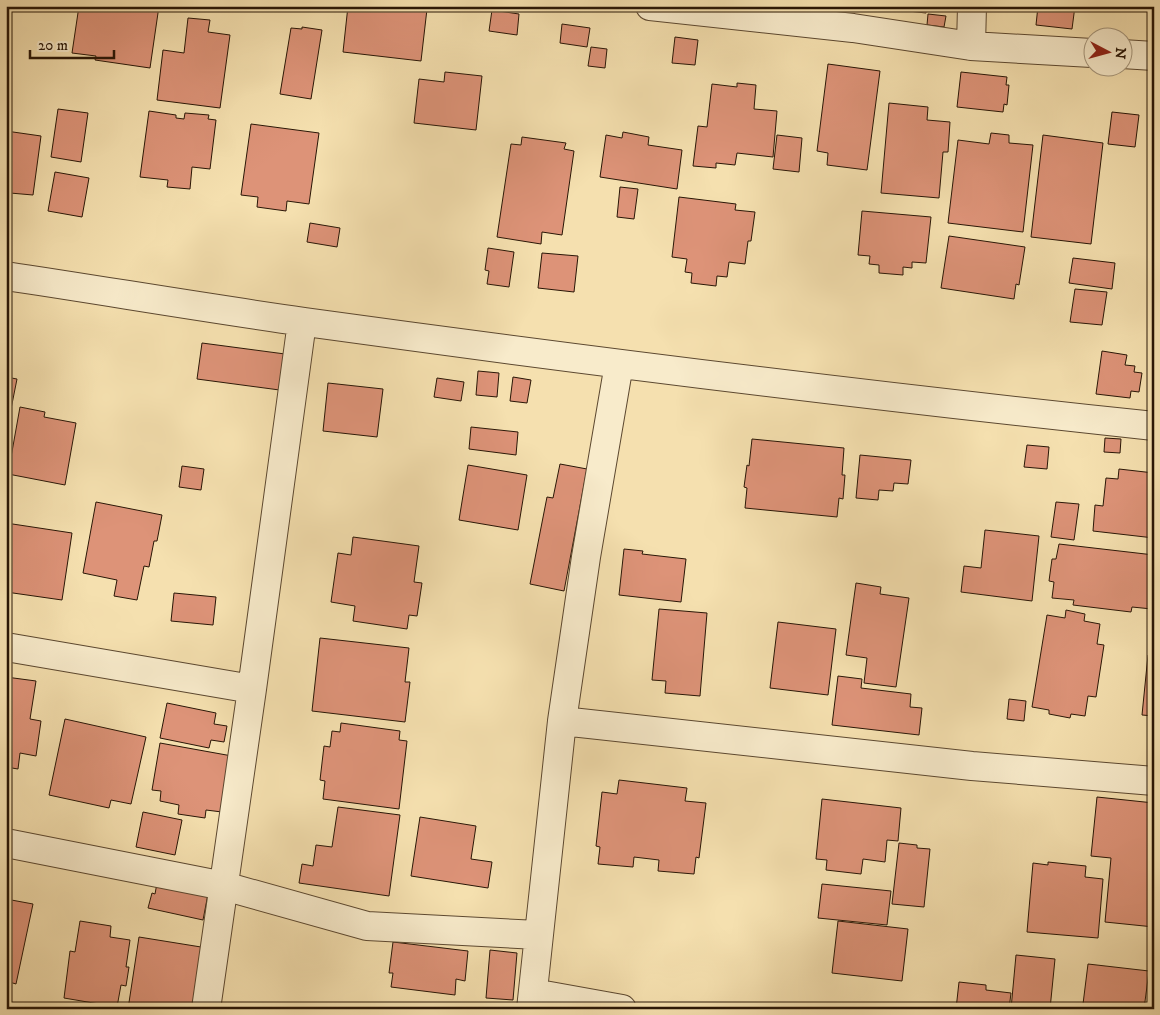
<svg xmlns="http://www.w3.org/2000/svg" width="1160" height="1015" font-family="'IM FELL DW Pica',serif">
  <rect width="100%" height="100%" fill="#f5e0af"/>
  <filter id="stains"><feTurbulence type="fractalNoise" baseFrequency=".004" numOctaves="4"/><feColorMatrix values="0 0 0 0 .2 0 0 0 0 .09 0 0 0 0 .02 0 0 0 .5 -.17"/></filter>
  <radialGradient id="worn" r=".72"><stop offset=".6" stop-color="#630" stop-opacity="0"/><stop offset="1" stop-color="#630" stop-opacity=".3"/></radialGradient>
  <path fill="#dd9378" stroke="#291606" d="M79 6H159L150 68 95 60 96 56 72 53Z
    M348 6H406L427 9 421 61 343 52Z
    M890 6H927L926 13 890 9Z
    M1038 6H1075L1072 29 1036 25Z
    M492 10 519 14 517 35 489 31Z
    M928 14 946 16 944 27 927 25Z
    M188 18 210 20 208 32 230 35 220 108 157 100 163 50 184 53Z
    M562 24 590 28 587 47 560 43Z
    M302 27 322 30 311 99 280 94 291 28 302 29Z
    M6 37H10L6 61Z
    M675 37 698 40 695 65 672 63Z
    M591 47 607 49 605 68 588 66Z
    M828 64 880 71 867 170 827 165 828 153 817 151Z
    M445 72 482 76 476 130 414 123 419 79 444 82Z
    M961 72 1007 77 1006 85H1009L1007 105 1004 104 1003 112 957 107Z
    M737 83 756 85 754 109 777 111 773 157 737 153 735 165 716 163V168L693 166 698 126 707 127 712 84 737 87Z
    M889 103 928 107 927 120 950 122 948 152H943L939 198 881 193Z
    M58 109 88 113 81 162 51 157Z
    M149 111 176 115V118L184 119 185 113 209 115 208 119 216 120 210 169 192 167 190 189 167 187 168 180 140 177Z
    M1112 112 1139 115 1135 147 1108 144Z
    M251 124 319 133 309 204 287 201 286 211 257 207 258 197 241 195Z
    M6 131 41 136 33 195 10 193 9 203 6 202Z
    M623 132 649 137 648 145 682 150 677 189 600 177 606 135 622 138Z
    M991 133 1009 135V143L1033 145 1023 232 948 223 958 140 989 144Z
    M777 135 802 138 799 172 773 169Z
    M1043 135 1103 143 1091 244 1031 237Z
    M522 137 566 143 564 149 574 151 562 235 542 232 541 244 497 237 511 144 521 145Z
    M55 172 89 178 82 217 48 211Z
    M620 187 638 189 634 219 617 217Z
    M679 197 736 204 735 210 755 212 751 241H748L745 264 729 262 727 277 717 276 716 286 691 283 692 273 685 272 687 259 672 257Z
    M862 211 931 217 926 263 912 262V268L903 267V275L879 273V265L869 264 870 256 858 255Z
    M310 223 340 228 337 247 307 242Z
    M949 236 1025 247 1019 285 1016 284 1014 299 941 288Z
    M488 248 514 252 509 287 487 284 489 271 485 270Z
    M542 253 578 256 574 292 538 288Z
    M1073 258 1115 263 1112 289 1069 283Z
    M1075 289 1107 292 1102 325 1070 322Z
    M202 343 285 354 287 391 197 379Z
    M1102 351 1127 355 1125 365 1135 366 1134 372 1142 373 1139 392 1131 391 1130 398 1096 394Z
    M478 371 499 373 497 397 476 395Z
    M6 377 17 379 6 434Z
    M513 377 531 380 527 403 510 401Z
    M437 378 464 382 461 401 434 397Z
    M328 383 383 389 377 437 323 431Z
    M20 407 45 412 44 417 76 423 65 485 8 474Z
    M471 427 518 432 516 455 469 449Z
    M1105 438 1121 439 1120 453 1104 452Z
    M752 439 844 448 842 475H845L843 499 839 498 837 517 745 508 747 488 744 487 747 465 749 466Z
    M1027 445 1049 447 1047 469 1024 467Z
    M860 455 911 460 908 484 894 483 893 491 879 490 878 500 856 498Z
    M560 464 587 469 564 591 530 584 547 497 553 498Z
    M468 465 527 475 518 530 459 520Z
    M182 466 204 469 201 490 179 487Z
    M1119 469 1154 473V538L1093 531 1095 505 1103 506 1106 478 1118 479Z
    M96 502 162 515 157 541H154L149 567 144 566 137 600 114 596 117 580 83 573Z
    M1056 502 1079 504 1074 540 1051 537Z
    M6 523 72 533 62 600 6 592Z
    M985 530 1039 536 1032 601 961 592 964 566 981 568Z
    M353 537 419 546 414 582 422 583 417 616 409 615 407 629 353 621 355 606 331 602 338 553 351 555Z
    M1059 544 1154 555V594L1152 609 1132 607 1131 612 1073 605 1074 600 1052 598 1054 582 1049 581 1052 559H1056Z
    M624 549 643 551 642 554 686 559 681 602 619 595Z
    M856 583 881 587 880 594 909 598 896 687 864 683 867 658 846 655Z
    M174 593 216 597 213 625 171 621Z
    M659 609 707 613 700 696 665 693 666 681 652 680Z
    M1066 610 1085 614 1084 621 1100 624 1097 644 1104 645 1096 697 1088 696 1085 716 1071 714 1070 718 1049 714V710L1032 707 1047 615 1065 618Z
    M778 622 836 629 828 695 770 688Z
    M320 638 409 648 405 682H410L405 722 312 711Z
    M1148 655H1154V716L1142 715Z
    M838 676 862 679 861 688 911 694 910 707 922 708 919 735 832 725Z
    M6 677 36 681 30 719 41 721 36 756 20 753 18 769 6 767Z
    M1009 699 1026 701 1024 721 1007 719Z
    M167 703 216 713 214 724 227 726 224 742 211 740 209 748 160 738Z
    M65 719 146 737 131 804 111 800 109 808 49 795Z
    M341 723 400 731 399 740 407 741 399 809 323 799 325 781 320 780 324 746 330 747 332 731 340 732Z
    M160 743 232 756 222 812 206 810 205 818 178 814 179 805 160 801 161 791 152 790Z
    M619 780 687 788 685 801 706 803 699 858 696 857 694 874 658 871 659 860 634 857 633 867 598 864 600 847 596 846 602 792 617 794Z
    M1097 797 1154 803V927L1105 922 1111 858 1091 856Z
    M822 799 901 808 898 841 887 840 885 862 863 859 861 874 826 870 827 860 816 859Z
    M338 807 400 815 389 896 299 883 302 864 313 866 316 845 332 847Z
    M143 812 182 820 175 855 136 847Z
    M420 817 476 826 471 859 492 862 488 888 411 876Z
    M899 843 917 845V848L930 849 924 907 892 904Z
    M1048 862 1086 866 1085 877 1103 879 1098 938 1027 932 1033 863 1048 865Z
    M157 883 208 894 203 920 148 908 152 893 155 894Z
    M822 884 891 891 887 925 818 918Z
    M6 899 33 904 16 984 6 981Z
    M80 921 111 926 110 937 130 940 126 967H129L126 986 121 985 117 1007 64 998 70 951 75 952Z
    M838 921 908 929 902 981 832 973Z
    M139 937 201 947 192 1009H128Z
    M393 942 468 951 465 981 456 979 455 995 391 987 393 973H389Z
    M490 950 517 953 513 1000 486 998Z
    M1016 955 1055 959 1050 1009H1011Z
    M1088 964 1149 971 1144 1009H1096L1097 1006 1083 1004Z
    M959 982 986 985V990L1011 993 1009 1009H956Z"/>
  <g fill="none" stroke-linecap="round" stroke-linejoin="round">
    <g stroke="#5c4830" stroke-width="30">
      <path id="street" d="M650 6 853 28 971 46 1092 53
        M971 46 972 6
        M1122 54 1154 56
        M6 276C106 291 205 308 305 322 588 361 870 396 1154 426
        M6 647 252 689
        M562 721 972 766 1154 781
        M6 843 224 886 367 926 538 935
        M533 993 622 1009
        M206 1009 252 689 302 322
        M531 1009 562 721 586 557 619 364"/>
    </g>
    <use href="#street" stroke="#f8ebcb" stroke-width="28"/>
  </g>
  <rect width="1160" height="1015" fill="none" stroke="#f5e0af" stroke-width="25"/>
  <rect x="8" y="8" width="1145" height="1000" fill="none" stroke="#291606" stroke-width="2.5"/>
  <rect x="12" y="12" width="1135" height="990" fill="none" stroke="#291606"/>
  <g transform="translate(1108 52) rotate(96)"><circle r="24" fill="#f8ebcb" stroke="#a5967c"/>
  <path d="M0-4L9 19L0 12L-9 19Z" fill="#8f2418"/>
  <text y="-8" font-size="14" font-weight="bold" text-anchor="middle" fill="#291606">N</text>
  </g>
  <path d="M30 50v8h84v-8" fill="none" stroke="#291606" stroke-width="2.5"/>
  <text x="38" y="50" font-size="15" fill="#291606" stroke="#f8ebcb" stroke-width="4" paint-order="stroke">20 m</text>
  <rect width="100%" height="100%" filter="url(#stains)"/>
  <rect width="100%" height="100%" fill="url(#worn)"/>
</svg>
